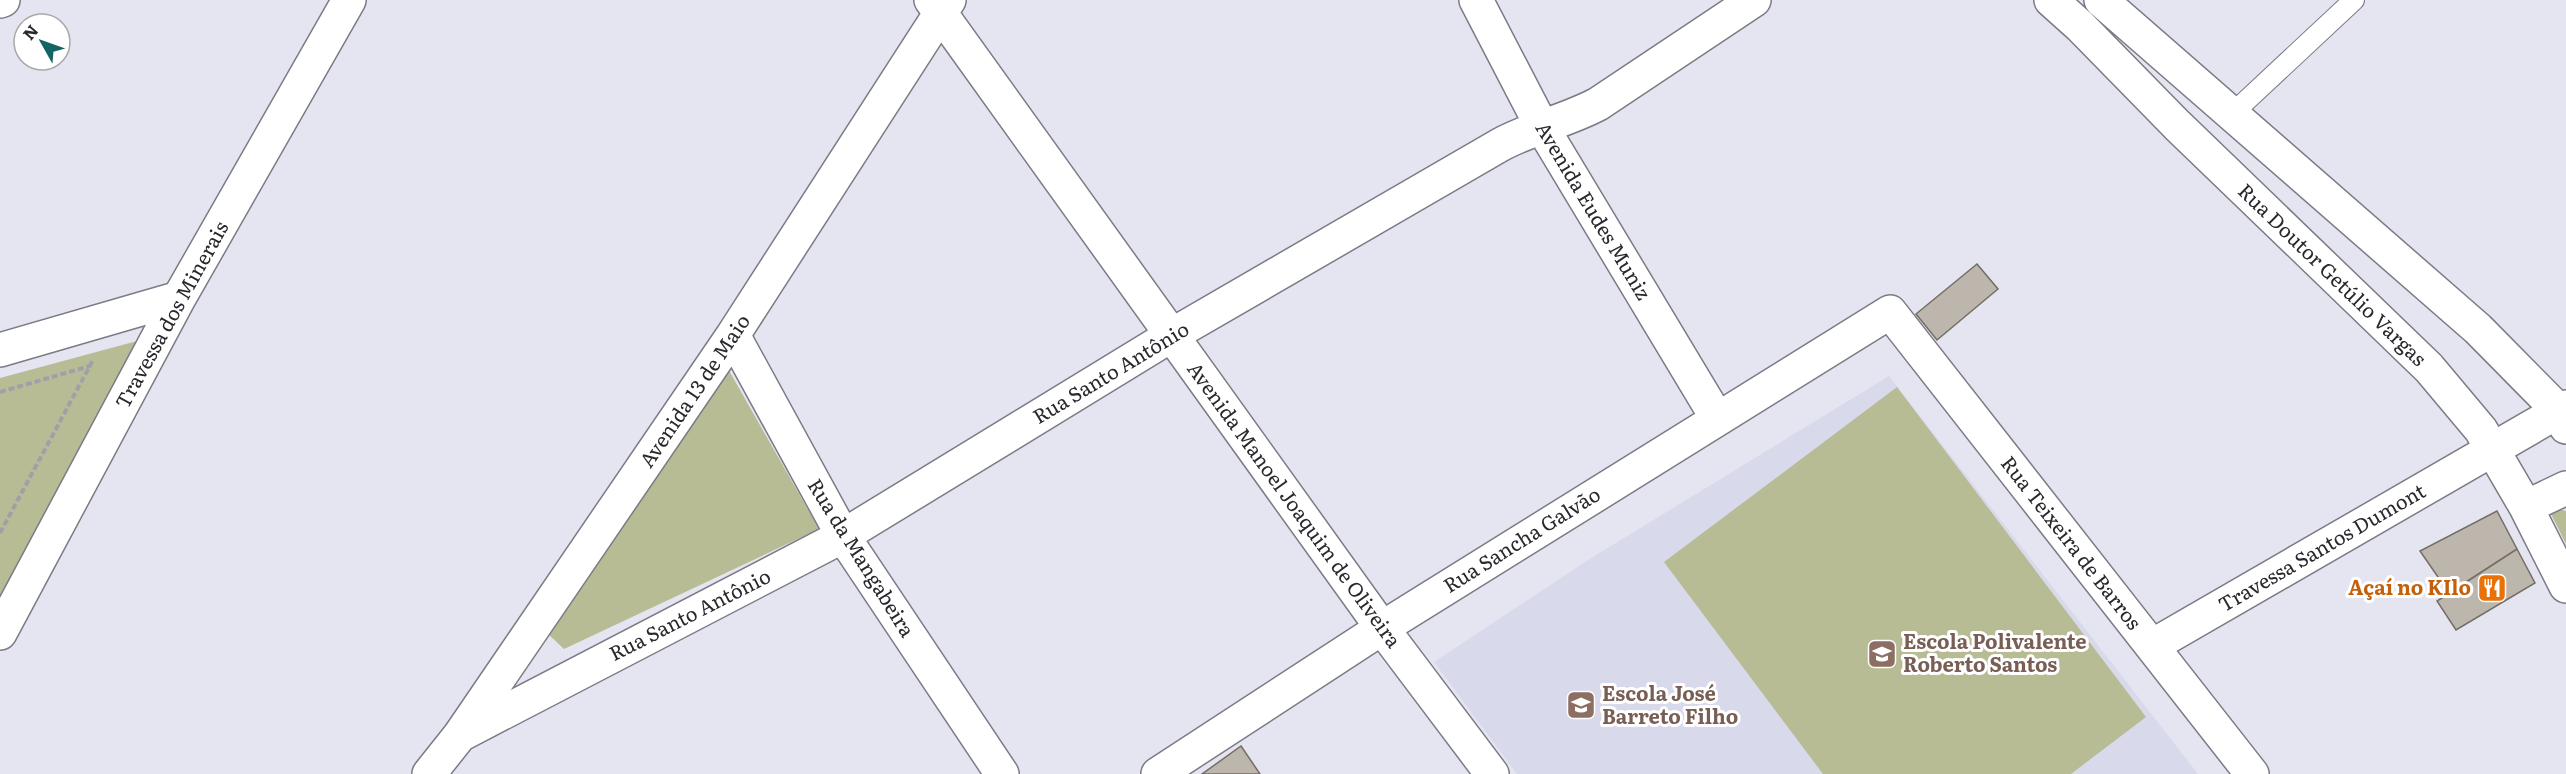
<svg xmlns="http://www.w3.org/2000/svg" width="2566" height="774" font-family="Literata,serif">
  <rect width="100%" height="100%" fill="#e4e5f0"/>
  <path fill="#d8d9eb" d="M1889 376 2198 774H1517L1434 662 1588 560Z"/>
  <path fill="#b8bc95" d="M137 341 0 599V378Z
    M727 367 819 529 564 649 547 633Z
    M1897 387 2146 717 2071 774H1823L1664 562Z
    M2547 506 2566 511V544Z"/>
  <path fill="#bcb6ad" stroke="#736d65" stroke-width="1.5" d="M1977 264 1998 289 1937 340 1916 314Z
    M2497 511 2517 549 2449 593 2420 551Z
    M2517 549 2535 583 2456 630 2437 601Z
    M1241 746 1260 774H1202Z"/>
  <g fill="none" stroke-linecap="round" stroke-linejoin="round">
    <g stroke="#7a7b85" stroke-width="22">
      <path id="service" d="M2233 113 2354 0"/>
    </g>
    <g stroke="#7a7b85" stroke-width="36">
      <path id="minor" d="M931 0 1382 628 1492 774
        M1476 0 1542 127 1717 418
        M0 1 3 0
        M733 335 843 536 1002 774
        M0 350 179 298
        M0 633 179 298 349 0
        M2152 646 2566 407
        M460 735 843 536 1172 335 1500 145C1531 128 1566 121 1598 104L1754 0
        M429 774 460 735 733 335 949 0
        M1158 774 1382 628 1890 312 2252 774"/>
    </g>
    <g stroke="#7a7b85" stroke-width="36">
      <path id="secondary" d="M2051 0 2080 26 2177 125 2429 368 2481 430 2526 507 2566 586
        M2101 0 2478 329 2559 411 2566 427
        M2526 507 2566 488"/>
    </g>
    <path stroke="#9fa0a8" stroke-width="4" stroke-dasharray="6 3" stroke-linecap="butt" d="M0 392 90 366
      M0 533 93 360"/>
    <use href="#service" stroke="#fff" stroke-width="20"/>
    <use href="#minor" stroke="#fff" stroke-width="33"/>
    <use href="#secondary" stroke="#fff" stroke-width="33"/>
  </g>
  <defs>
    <g id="restaurant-square" transform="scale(1.5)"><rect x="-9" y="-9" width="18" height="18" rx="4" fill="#e8710a" stroke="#fff"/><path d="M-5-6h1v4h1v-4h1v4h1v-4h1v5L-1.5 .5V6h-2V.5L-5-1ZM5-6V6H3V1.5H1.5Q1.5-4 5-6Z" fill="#fff"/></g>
    <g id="school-square" transform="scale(1.5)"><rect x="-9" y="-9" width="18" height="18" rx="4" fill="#8d6e63" stroke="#fff"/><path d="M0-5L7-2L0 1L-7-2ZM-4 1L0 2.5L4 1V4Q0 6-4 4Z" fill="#fff"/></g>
  </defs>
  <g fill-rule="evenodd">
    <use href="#restaurant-square" x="2492" y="588"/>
    <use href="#school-square" x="1882" y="654"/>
    <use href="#school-square" x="1581" y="705"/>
  </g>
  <g text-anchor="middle" stroke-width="6" stroke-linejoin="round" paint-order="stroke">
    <g font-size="20" fill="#28292d" stroke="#fff">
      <text transform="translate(1593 211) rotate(59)" y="7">Avenida Eudes Muniz</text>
      <text transform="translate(2332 275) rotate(44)" y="7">Rua Doutor Getúlio Vargas</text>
      <text transform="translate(172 315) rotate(-61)" y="7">Travessa dos Minerais</text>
      <text transform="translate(1111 373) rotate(-31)" y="7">Rua Santo Antônio</text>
      <text transform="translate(695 391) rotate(-56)" y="7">Avenida 13 de Maio</text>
      <text transform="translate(1294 505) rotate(54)" y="7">Avenida Manoel Joaquim de Oliveira</text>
      <text transform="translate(1522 540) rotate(-32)" y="7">Rua Sancha Galvão</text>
      <text transform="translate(2071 543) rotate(52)" y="7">Rua Teixeira de Barros</text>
      <text transform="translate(2322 548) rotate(-30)" y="7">Travessa Santos Dumont</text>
      <text transform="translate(861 558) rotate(58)" y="7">Rua da Mangabeira</text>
      <text transform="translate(690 615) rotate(-27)" y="7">Rua Santo Antônio</text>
    </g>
    <g font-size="20" font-weight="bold" fill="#c56008" stroke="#fff" text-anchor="end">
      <text x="2471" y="595">Açaí no KIlo</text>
    </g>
    <g font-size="20" font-weight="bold" fill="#785e54" stroke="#fff" text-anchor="start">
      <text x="1903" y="649">Escola Polivalente<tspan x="1903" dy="23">Roberto Santos</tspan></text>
      <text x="1602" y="701">Escola José<tspan x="1602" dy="23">Barreto Filho</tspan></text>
    </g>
  </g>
  <g transform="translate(42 42) rotate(310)"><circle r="28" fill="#ffffff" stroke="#a9a9ab" stroke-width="1.5"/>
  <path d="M0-4.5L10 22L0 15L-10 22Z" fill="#146463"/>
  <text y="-9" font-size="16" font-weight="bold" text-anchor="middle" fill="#28292d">N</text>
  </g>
</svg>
